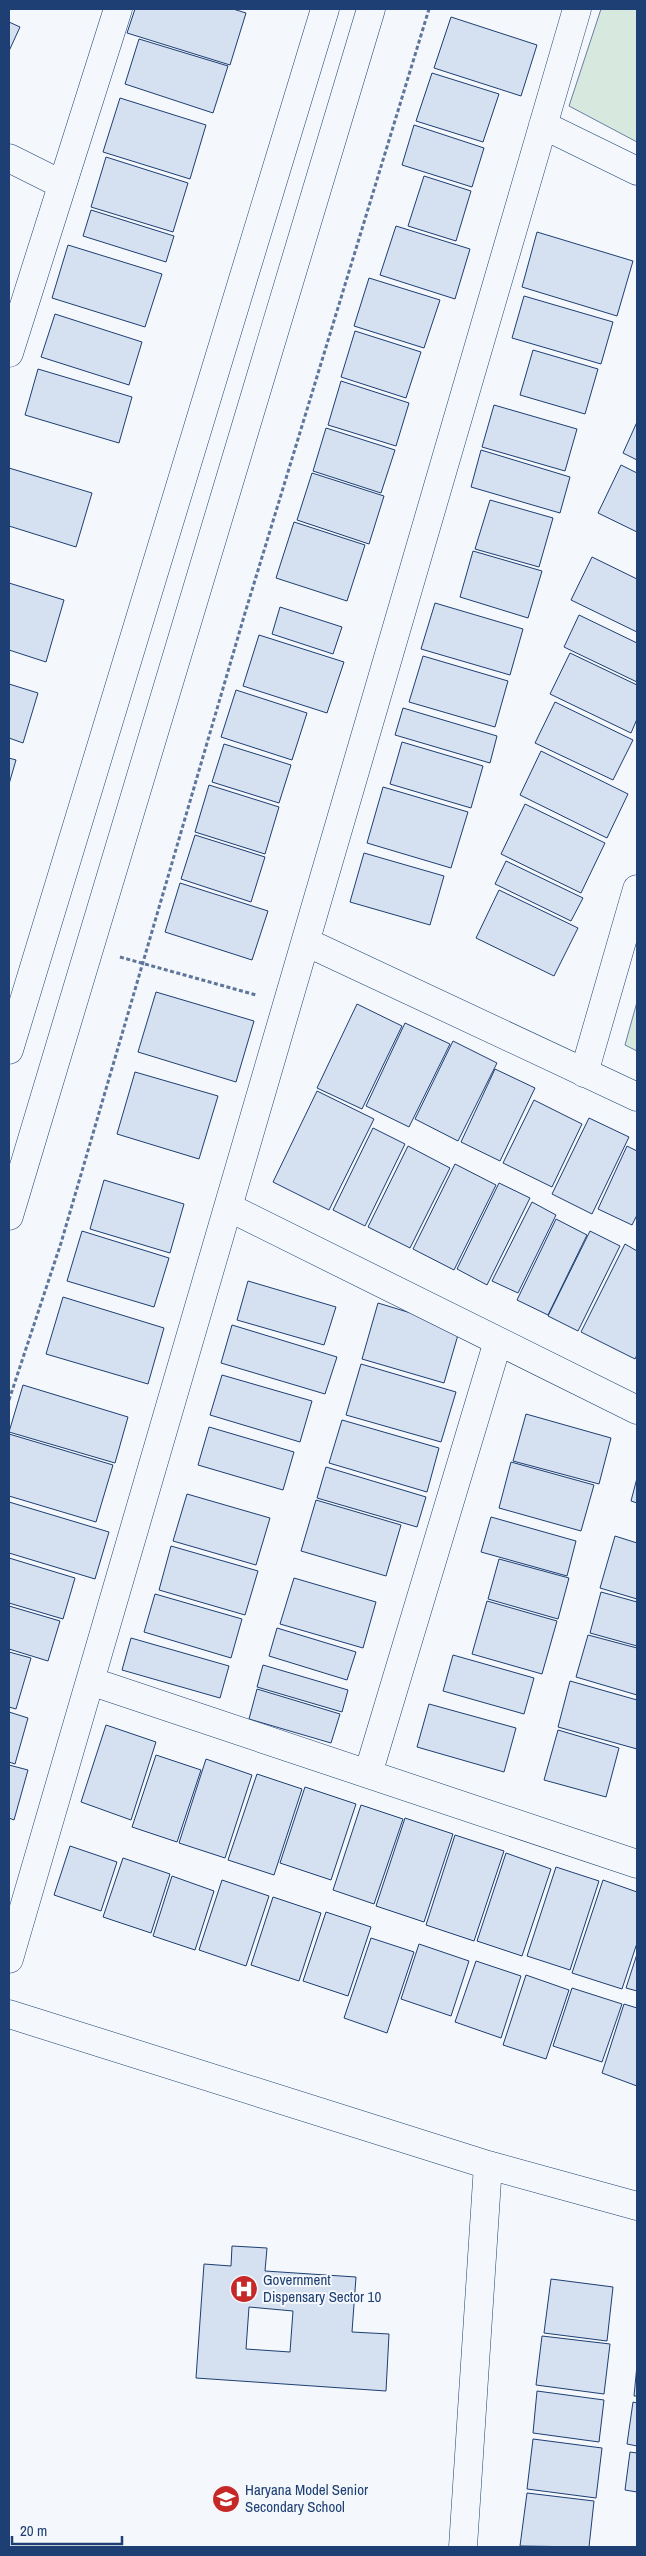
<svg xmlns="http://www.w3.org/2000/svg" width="646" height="2556" font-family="'Archivo Narrow',sans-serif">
  <rect width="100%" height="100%" fill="#f4f7fb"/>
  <path fill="#d7e8df" stroke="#687fa3" d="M601 9H637V142L569 106Z
    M637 1002V1051L625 1045Z"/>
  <path fill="#d5e0f0" stroke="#1d3f73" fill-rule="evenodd" d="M135 9H233L246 13 230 65 127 33Z
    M451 17 537 45 521 96 434 68Z
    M9 22 20 27 9 51Z
    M139 39 228 66 213 113 125 84Z
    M432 73 499 94 483 142 416 121Z
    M120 98 206 125 190 179 103 152Z
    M414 125 484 148 472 187 402 165Z
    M106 157 188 183 173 232 91 207Z
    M424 176 471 191 456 241 408 226Z
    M91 210 174 236 166 262 83 236Z
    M396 226 470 249 455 299 380 275Z
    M537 232 633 261 617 316 522 287Z
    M68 245 162 274 145 327 52 298Z
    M369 278 440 300 424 348 354 326Z
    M524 296 613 322 601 364 512 338Z
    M55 314 142 342 129 385 41 357Z
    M355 331 421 352 406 398 341 377Z
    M533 350 598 369 585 414 520 395Z
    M38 369 132 397 119 443 25 415Z
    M341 381 409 403 396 446 328 425Z
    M494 405 577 429 565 471 482 447Z
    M637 422V460L623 453Z
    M326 428 395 450 381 493 313 471Z
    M481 450 570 477 560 513 471 487Z
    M621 465 637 473V532L598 513Z
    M9 468 92 493 76 547 9 526Z
    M312 473 384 496 369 544 297 520Z
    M490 500 553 518 539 567 475 549Z
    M294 522 365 545 347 601 276 578Z
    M473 551 542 571 528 618 460 597Z
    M592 557 637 579V632L571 600Z
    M9 583 64 600 46 662 9 650Z
    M435 603 523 629 510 675 421 649Z
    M280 607 342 627 333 654 272 634Z
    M579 615 637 643V682L564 647Z
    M259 635 344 662 327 713 243 686Z
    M570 653 637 685V719L631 733 550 694Z
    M423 656 508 681 495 727 409 702Z
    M9 684 38 693 23 743 9 738Z
    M236 690 307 713 292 760 221 737Z
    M555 702 633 740 613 780 535 743Z
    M403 708 497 736 490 763 395 735Z
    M402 742 483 766 471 808 390 784Z
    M224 744 291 765 279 803 212 782Z
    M541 751 628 794 607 838 520 795Z
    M9 758 16 760 9 784Z
    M209 785 279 807 265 854 195 832Z
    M383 787 468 812 451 868 367 843Z
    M525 804 605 843 581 893 501 854Z
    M195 835 265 857 251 902 181 879Z
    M364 853 444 876 430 925 350 902Z
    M506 861 583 898 571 921 495 884Z
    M180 883 268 911 252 960 165 932Z
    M499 890 578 928 554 976 476 938Z
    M156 992 254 1021 236 1082 138 1052Z
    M357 1004 402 1026 362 1109 317 1088Z
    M405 1023 450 1044 409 1127 366 1106Z
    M453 1041 497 1063 458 1141 415 1119Z
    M495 1069 535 1088 500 1161 461 1142Z
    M135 1072 218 1096 199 1159 117 1134Z
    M317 1091 374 1119 329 1210 273 1182Z
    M534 1100 582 1124 552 1187 503 1163Z
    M589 1118 629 1137 592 1214 552 1194Z
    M373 1128 405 1144 365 1226 333 1210Z
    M408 1146 450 1168 410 1248 368 1227Z
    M627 1146 637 1151V1215L632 1225 598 1209Z
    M455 1164 496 1185 454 1270 413 1249Z
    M104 1180 184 1204 170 1253 90 1229Z
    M499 1183 530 1198 487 1285 457 1269Z
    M532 1202 556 1215 518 1293 492 1281Z
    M556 1219 587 1235 548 1315 517 1300Z
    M82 1231 169 1258 154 1307 67 1281Z
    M590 1231 620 1246 578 1331 548 1316Z
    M625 1244 637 1251V1355L635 1359 581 1332Z
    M248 1281 336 1307 324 1345 237 1320Z
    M63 1297 164 1328 148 1384 46 1354Z
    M378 1303 460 1328 444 1383 362 1359Z
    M232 1325 337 1357 325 1394 221 1363Z
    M361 1364 456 1392 441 1442 346 1415Z
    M222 1375 312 1401 300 1442 210 1415Z
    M23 1385 128 1417 115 1463 9 1432Z
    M526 1414 611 1438 599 1484 513 1461Z
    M342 1420 439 1448 427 1492 329 1463Z
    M209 1427 294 1452 283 1490 198 1465Z
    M9 1434 113 1465 96 1522 9 1496Z
    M511 1462 594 1485 581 1531 499 1508Z
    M326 1467 426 1497 417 1527 317 1498Z
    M637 1478V1503L631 1501Z
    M187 1494 270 1518 256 1565 173 1541Z
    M316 1500 401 1525 386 1576 301 1551Z
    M9 1502 109 1532 95 1579 9 1553Z
    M491 1517 576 1541 567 1576 481 1552Z
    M615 1536 637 1543V1599L600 1588Z
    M171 1546 258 1571 245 1615 159 1590Z
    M9 1558 75 1578 63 1619 9 1603Z
    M499 1559 569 1578 558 1619 488 1599Z
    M294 1578 376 1602 363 1648 280 1624Z
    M601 1592 637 1602V1646L590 1633Z
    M155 1594 242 1619 231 1658 144 1632Z
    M487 1601 557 1621 542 1674 472 1654Z
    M9 1606 60 1621 48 1661 9 1649Z
    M277 1628 356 1652 347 1680 269 1656Z
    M588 1635 637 1648V1695L576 1677Z
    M131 1638 229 1666 220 1698 122 1670Z
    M9 1652 31 1658 16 1709 9 1707Z
    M453 1655 534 1678 524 1714 443 1691Z
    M263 1665 348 1690 342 1712 257 1687Z
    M570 1681 637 1700V1749L558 1727Z
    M257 1689 340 1714 331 1743 249 1719Z
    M429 1704 516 1728 504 1772 417 1747Z
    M9 1712 28 1718 15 1764 9 1762Z
    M106 1725 156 1742 131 1820 81 1802Z
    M558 1730 619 1748 606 1797 544 1780Z
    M156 1755 201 1770 177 1842 132 1827Z
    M206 1759 252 1775 225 1858 179 1843Z
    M9 1765 28 1770 14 1820 9 1818Z
    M257 1774 302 1789 274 1875 228 1860Z
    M305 1787 356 1804 331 1880 280 1863Z
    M361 1805 403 1819 374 1904 333 1890Z
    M405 1818 453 1834 424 1922 376 1906Z
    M455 1835 504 1851 474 1941 426 1925Z
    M70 1846 117 1862 101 1911 54 1895Z
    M506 1853 551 1869 522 1956 477 1941Z
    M123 1858 170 1874 151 1933 103 1917Z
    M556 1867 599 1881 570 1970 527 1956Z
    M172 1876 214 1891 195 1950 153 1936Z
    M222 1880 269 1896 246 1966 199 1950Z
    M603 1880 637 1892V1943L622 1989 572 1973Z
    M273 1897 321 1913 299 1981 251 1965Z
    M326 1912 371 1927 348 1996 303 1981Z
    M371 1938 414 1952 387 2033 344 2018Z
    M419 1944 469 1961 451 2016 401 1999Z
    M637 1954V1991L626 1988Z
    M476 1961 521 1976 501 2038 455 2022Z
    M526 1975 569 1990 546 2059 503 2045Z
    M572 1988 622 2004 602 2062 553 2046Z
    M624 2004 637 2008V2086L602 2073Z
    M232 2246 267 2248 265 2271 356 2277 352 2332 389 2334 386 2391 196 2378 204 2264 231 2266ZM249 2307 293 2311 290 2352 246 2349Z
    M551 2279 613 2287 607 2341 544 2333Z
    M542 2336 610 2344 604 2394 536 2385Z
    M637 2365V2396H634Z
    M537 2391 604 2400 599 2442 533 2433Z
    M633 2402 637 2403V2446L627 2444Z
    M533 2439 602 2448 596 2498 527 2489Z
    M630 2452 637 2453V2492L625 2490Z
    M527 2493 594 2501 589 2547 520 2546Z"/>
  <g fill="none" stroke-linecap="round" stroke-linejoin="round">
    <g stroke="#1d3f73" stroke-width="29">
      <path id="street" d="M543 125 637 171
        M9 158 61 184
        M9 353 118 9
        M306 942 637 1097
        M584 1073 637 889
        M228 1207 637 1410
        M90 1681 637 1864
        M368 1774 498 1341
        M9 1959 577 9
        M9 2014 488 2165 637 2206
        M463 2547 488 2165"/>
    </g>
    <g stroke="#1d3f73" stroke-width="29">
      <path id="secondary" d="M9 1050 325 9
        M9 1216 371 9"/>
    </g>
    <path stroke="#5e769c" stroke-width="3" stroke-dasharray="4 2.5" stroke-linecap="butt" d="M120 957 256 995
      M9 1400 61 1243 245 613 429 9"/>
    <use href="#street" stroke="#f4f7fb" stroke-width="28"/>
    <use href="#secondary" stroke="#f4f7fb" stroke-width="28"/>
  </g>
  <defs>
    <g id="hospital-disc" transform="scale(1.4375)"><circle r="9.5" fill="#c62828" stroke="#f4f7fb"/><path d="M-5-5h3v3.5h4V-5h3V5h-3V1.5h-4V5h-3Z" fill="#fff"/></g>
    <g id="school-disc" transform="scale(1.4375)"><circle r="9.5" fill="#c62828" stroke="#f4f7fb"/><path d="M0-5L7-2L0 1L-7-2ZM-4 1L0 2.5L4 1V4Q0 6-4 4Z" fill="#fff"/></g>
  </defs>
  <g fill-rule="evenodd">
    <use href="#hospital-disc" x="244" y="2289"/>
    <use href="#school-disc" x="226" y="2499"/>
  </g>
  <g text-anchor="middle" stroke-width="4" stroke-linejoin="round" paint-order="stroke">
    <g font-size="15" fill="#1d3f73" stroke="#f4f7fb" text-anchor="start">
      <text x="263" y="2285">Government<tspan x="263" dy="17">Dispensary Sector 10</tspan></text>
      <text x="245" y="2495">Haryana Model Senior<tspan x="245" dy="17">Secondary School</tspan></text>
    </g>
  </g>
  <rect width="646" height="2556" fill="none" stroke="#1d3f73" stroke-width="20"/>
  <path d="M12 2536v8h110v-8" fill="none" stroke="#1d3f73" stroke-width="2.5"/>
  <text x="20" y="2536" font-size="15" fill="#1d3f73" stroke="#f4f7fb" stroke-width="4" paint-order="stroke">20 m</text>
</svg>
